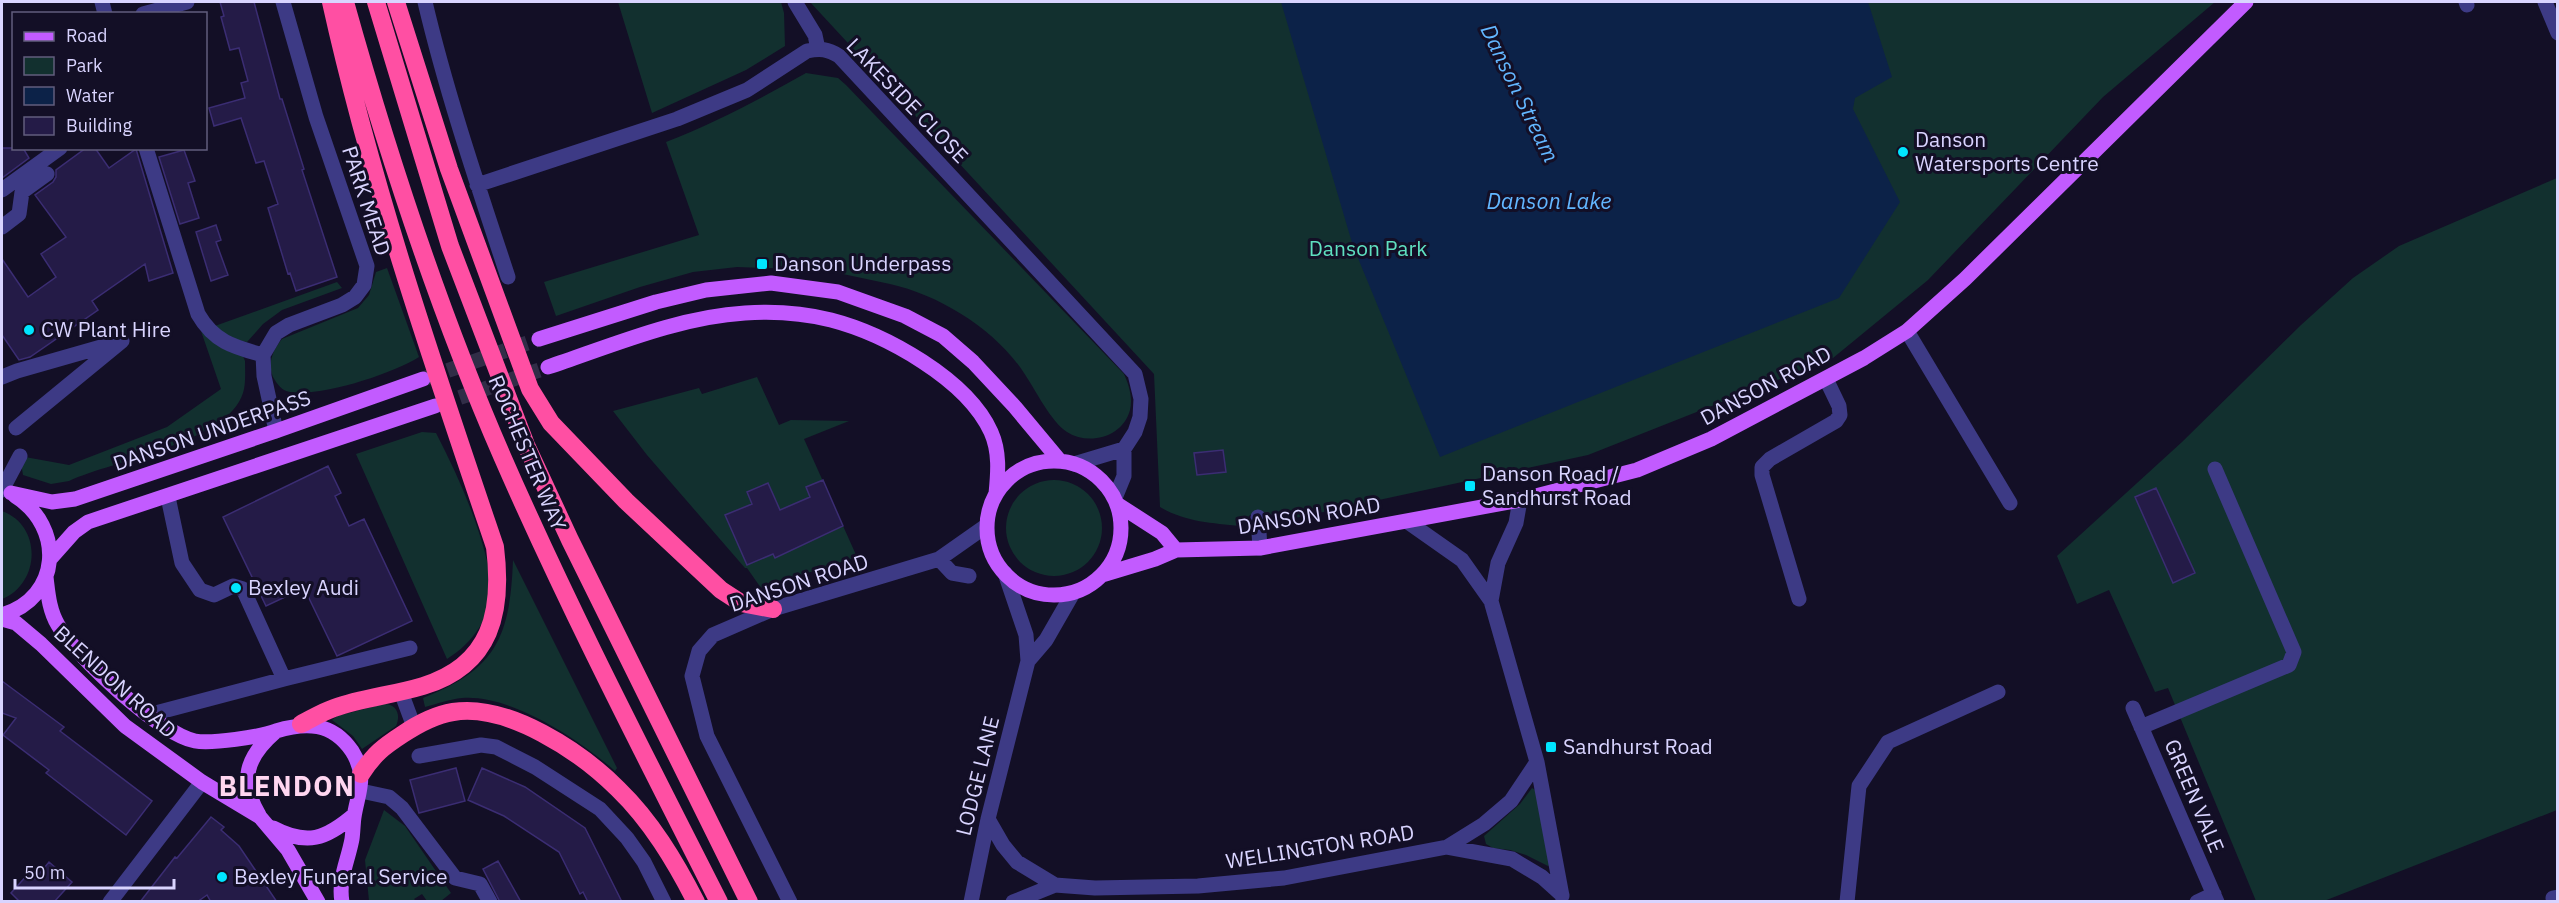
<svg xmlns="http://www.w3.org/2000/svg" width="2559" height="903" font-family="'IBM Plex Sans',sans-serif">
  <rect width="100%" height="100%" fill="#130f26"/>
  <path fill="#12302f" d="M618 2H781L784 13 785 46 746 70 652 113Z
    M810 2H2215L2103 97 1928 280 1833 358 1588 455 1272 523 1263 514 1250 515 1240 526C1212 523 1185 522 1160 507L1154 374Z
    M806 73 838 78 846 85 1124 374C1129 385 1133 398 1130 410 1123 437 1089 446 1067 432 1051 422 1035 389 1024 373 996 330 940 295 890 284L824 270 737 267 693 272 640 287 556 316 544 282 699 235 666 142C715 123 760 99 806 73Z
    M2557 178V810L2324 901H2256L2168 688 2155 692 2109 590 2077 604 2057 556 2182 442 2301 325 2353 278 2399 246Z
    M387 268 419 357C392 374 321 397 290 392 282 391 277 384 273 377 267 363 273 350 282 339L358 308 369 295 376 272Z
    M337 282 342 288 282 310 263 324 247 342 237 340 212 327Z
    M201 331 208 338 243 356 245 361C245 371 246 384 243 393 227 443 114 460 69 481L51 484 23 475 21 463 25 457 69 465 167 427 221 389Z
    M757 377 779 425 791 420 849 421 804 439 857 557 761 588 747 568H745L647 455 613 411 699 388 702 394Z
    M422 432 436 433C456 472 475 513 486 557 488 565 493 575 492 584 492 616 473 643 447 659L356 454Z
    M1006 528a48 48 0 1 1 96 0a48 48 0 1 1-96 0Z
    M2 511C43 526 40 584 2 599Z
    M513 560 617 768 615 771C580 740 511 694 462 698 450 699 437 704 425 707L423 698C497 669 510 636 513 560Z
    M384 704C397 704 401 715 396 726L362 749 353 736 332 720 337 716Z
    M1532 788 1537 791 1552 864 1548 866 1526 855 1510 850 1493 848 1486 844 1484 836 1520 804Z
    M384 810 405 826 451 893 441 901H427L422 894 414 899 416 901H369L365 860Z"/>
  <path fill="#0c2248" d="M1281 2H1868L1892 77 1855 98 1853 109 1900 202 1839 298 1440 457 1353 246Z"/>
  <path fill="#241b47" stroke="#3b2d73" stroke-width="1.5" d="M220 2H254L280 99H282L304 169 302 170 337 277 296 291 290 273 288 274 268 208 278 204 264 161 256 163 241 118 214 126 209 108 245 98 241 83 248 81 239 48 230 50 221 17 224 16Z
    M2 148H23L29 158 2 178Z
    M86 148H95L109 168 136 149 173 273 149 281 145 264 92 301 98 310 30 357 19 360 2 335V259L28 297 56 277 41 254 66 237 35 195 53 182 56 177V170Z
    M184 150 195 181 188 183 199 218 180 224 159 157Z
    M216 225 221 240 216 242 228 275 211 281 196 232Z
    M1223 450 1226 472 1197 475 1194 453Z
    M328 466 341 493 335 496 349 526 364 519 412 621 337 656 304 588 266 606 223 517Z
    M823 480 843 526 775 558 773 554 747 565 725 515 752 504 747 492 768 483 780 510 810 497 806 487Z
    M2156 488 2195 573 2173 583 2135 497Z
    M2 681 64 727 60 731 152 801 126 835 46 773 49 770 3 735 16 718 2 713Z
    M456 768 465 801 419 813 410 780Z
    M482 768 525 787 585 828 622 902H588L583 892 580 894 559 852 504 816 468 800Z
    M211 817 224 827 221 830 239 846 277 902H211L207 895 197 902H140L175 857 177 858Z
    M498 861 521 902H500L483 869Z
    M49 862 72 882 54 902H20L11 893 29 873 35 879Z"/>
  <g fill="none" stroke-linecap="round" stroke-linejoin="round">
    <path stroke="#312d47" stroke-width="15" stroke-dasharray="15 8" stroke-linecap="butt" d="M426 378 539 339
      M438 405 548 367"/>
    <path stroke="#3d3a85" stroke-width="15" d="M102 2 105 14
      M425 2C447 95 478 186 508 277
      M795 2 815 35 818 49
      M2466 2 2467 5
      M2545 2 2558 33
      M143 14 187 2
      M146 148 198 314C214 342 234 347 263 355
      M477 185 677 119 747 90 807 51C820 48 828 49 839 56L1135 374 1141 399 1140 417 1135 432 1124 449V476L1115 498
      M2 190 60 148
      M2 227 19 214 22 192 47 174
      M1907 331 2010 503
      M2 377 17 371 122 341 16 428
      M276 431 264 376 263 355 276 333 289 325 342 305 355 297 364 285 367 266 316 117 283 2
      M1074 464 1124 449
      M2 490 20 456
      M1258 517 1260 548
      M1408 522 1462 560 1491 601 1537 762 1562 896
      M939 559 952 573 969 576
      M1799 599 1762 475V467L1770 459 1836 421 1840 415 1839 406 1826 379
      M1491 601 1498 563 1516 523 1520 500
      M1028 661 1046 640 1073 593
      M284 679 410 648
      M401 692 414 727
      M2133 708 2217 902
      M148 715 284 679 243 589 233 586 214 595 200 590 182 563 168 497
      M2141 727 2289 665 2294 652 2215 469
      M419 756 481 745 496 747 535 767 600 809 627 838 644 862 664 902
      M361 791 389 797 402 808 455 878 480 884 490 902
      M988 819 1003 845 1017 862 1055 885 1095 888 1198 886 1284 878 1447 847 1512 859 1542 877 1562 895
      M1447 847 1484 824 1511 801 1537 762
      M2553 898 2558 897
      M110 902 202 782
      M790 902 707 736 692 676 699 651 713 635 773 609 939 559 986 526
      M971 902 988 819 1028 661 1026 635 1005 573
      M1013 902 1055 885
      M1847 902 1859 786 1888 742 1998 692
      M2197 902 2214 894"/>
    <path stroke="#c25bff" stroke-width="15" d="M539 339 656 302 706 290 771 283 838 292 905 316 943 336 973 362 1015 407 1060 461
      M548 367C611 346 678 317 745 313 774 311 803 313 831 320 885 334 967 379 991 432 1000 452 998 473 996 494
      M987 528a67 67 0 1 1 134 0a67 67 0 1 1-134 0Z
      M11 493 52 502 75 499 276 431 423 379
      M1117 504 1162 533 1176 550
      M50 559 74 532 88 522 435 406
      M1102 575 1155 559 1176 550 1260 548 1520 500 1637 470 1711 439 1864 358 1907 331 1965 279 2246 2
      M46 577C48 593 49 610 58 625 75 656 160 734 195 741 211 744 260 737 276 731 306 722 332 722 352 751 368 776 358 792 354 817 353 824 353 832 352 839 348 861 338 879 342 902
      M2 615C61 598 65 527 15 496
      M2 619 16 623 41 644 125 726 202 782 260 817 288 850 318 902
      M259 815C239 781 246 757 275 732
      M273 828C307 846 326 839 354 815"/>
    <path stroke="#ff4fa3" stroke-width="18" d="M345 2C388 156 438 309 502 456 568 607 644 754 719 902
      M376 2 450 246 526 445 570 540 749 902
      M396 2 449 169 530 389 551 423 626 501 721 590 741 603 773 609
      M301 724C311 719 322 712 334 708 362 698 393 695 423 686 492 665 503 611 495 547 434 367 372 187 331 2
      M361 774C374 754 383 747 403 734 418 724 435 715 453 712 508 703 581 752 618 789 651 821 675 861 696 902"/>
  </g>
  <g fill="#00e5ff" stroke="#130f26" stroke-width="2">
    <circle cx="1903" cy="152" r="6"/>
    <rect x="756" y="258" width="12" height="12" rx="3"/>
    <circle cx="29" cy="330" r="6"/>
    <rect x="1464" y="480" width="12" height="12" rx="3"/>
    <circle cx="236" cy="588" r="6"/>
    <rect x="1545" y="741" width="12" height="12" rx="3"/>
    <circle cx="222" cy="877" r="6"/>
  </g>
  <g text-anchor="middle" stroke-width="6" stroke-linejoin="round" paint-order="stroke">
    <g font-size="21" fill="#d9d4ff" stroke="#130f26">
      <text transform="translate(907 101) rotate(46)" y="7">LAKESIDE CLOSE</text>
      <text transform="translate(366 201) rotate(72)" y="7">PARK MEAD</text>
      <text transform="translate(1766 386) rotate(-28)" y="7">DANSON ROAD</text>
      <text transform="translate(212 431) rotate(-19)" y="7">DANSON UNDERPASS</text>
      <text transform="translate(527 453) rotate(67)" y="7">ROCHESTER WAY</text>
      <text transform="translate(1309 516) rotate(-9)" y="7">DANSON ROAD</text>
      <text transform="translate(799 583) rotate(-18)" y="7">DANSON ROAD</text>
      <text transform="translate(115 682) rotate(42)" y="7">BLENDON ROAD</text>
      <text transform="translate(978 776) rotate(-76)" y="7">LODGE LANE</text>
      <text transform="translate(2194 796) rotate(67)" y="7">GREEN VALE</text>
      <text transform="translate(1320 847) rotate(-9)" y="7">WELLINGTON ROAD</text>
    </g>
    <g font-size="21" fill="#d9d4ff" stroke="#130f26" text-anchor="start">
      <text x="1915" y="147">Danson<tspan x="1915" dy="24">Watersports Centre</tspan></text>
      <text x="774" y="271">Danson Underpass</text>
      <text x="41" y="337">CW Plant Hire</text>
      <text x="1482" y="481">Danson Road /<tspan x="1482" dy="24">Sandhurst Road</tspan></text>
      <text x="248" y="595">Bexley Audi</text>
      <text x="1563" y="754">Sandhurst Road</text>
      <text x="234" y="884">Bexley Funeral Service</text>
    </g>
    <g font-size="21" fill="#5fe0c0" stroke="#130f26">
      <text x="1368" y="256">Danson Park</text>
    </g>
    <g font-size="22" font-style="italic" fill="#62b6ff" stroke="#130f26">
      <text transform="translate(1520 93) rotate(64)" y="8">Danson Stream</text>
      <text x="1549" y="209">Danson Lake</text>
    </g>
    <g font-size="27" font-weight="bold" letter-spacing="1.5" fill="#ffd6f0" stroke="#130f26">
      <text x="287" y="796">BLENDON</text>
    </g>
  </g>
  <rect width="2559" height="903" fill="none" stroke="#d9d4ff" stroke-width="6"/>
  <rect x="12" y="12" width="195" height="138" fill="#130f26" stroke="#625e7d" stroke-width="1.5"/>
  <rect x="24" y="32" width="30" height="9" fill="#c25bff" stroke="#625e7d" stroke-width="1.5"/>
  <text x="66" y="42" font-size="18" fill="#d9d4ff">Road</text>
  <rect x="24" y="57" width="30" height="18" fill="#12302f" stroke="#625e7d" stroke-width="1.5"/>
  <text x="66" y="72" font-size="18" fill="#d9d4ff">Park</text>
  <rect x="24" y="87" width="30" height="18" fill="#0c2248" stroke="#625e7d" stroke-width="1.5"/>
  <text x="66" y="102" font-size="18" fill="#d9d4ff">Water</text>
  <rect x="24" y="117" width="30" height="18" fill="#241b47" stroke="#625e7d" stroke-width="1.5"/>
  <text x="66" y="132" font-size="18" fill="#d9d4ff">Building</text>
  <path d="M15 879v9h159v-9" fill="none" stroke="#d9d4ff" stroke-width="3"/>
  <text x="24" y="879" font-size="18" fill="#d9d4ff" stroke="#130f26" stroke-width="4.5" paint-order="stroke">50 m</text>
</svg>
